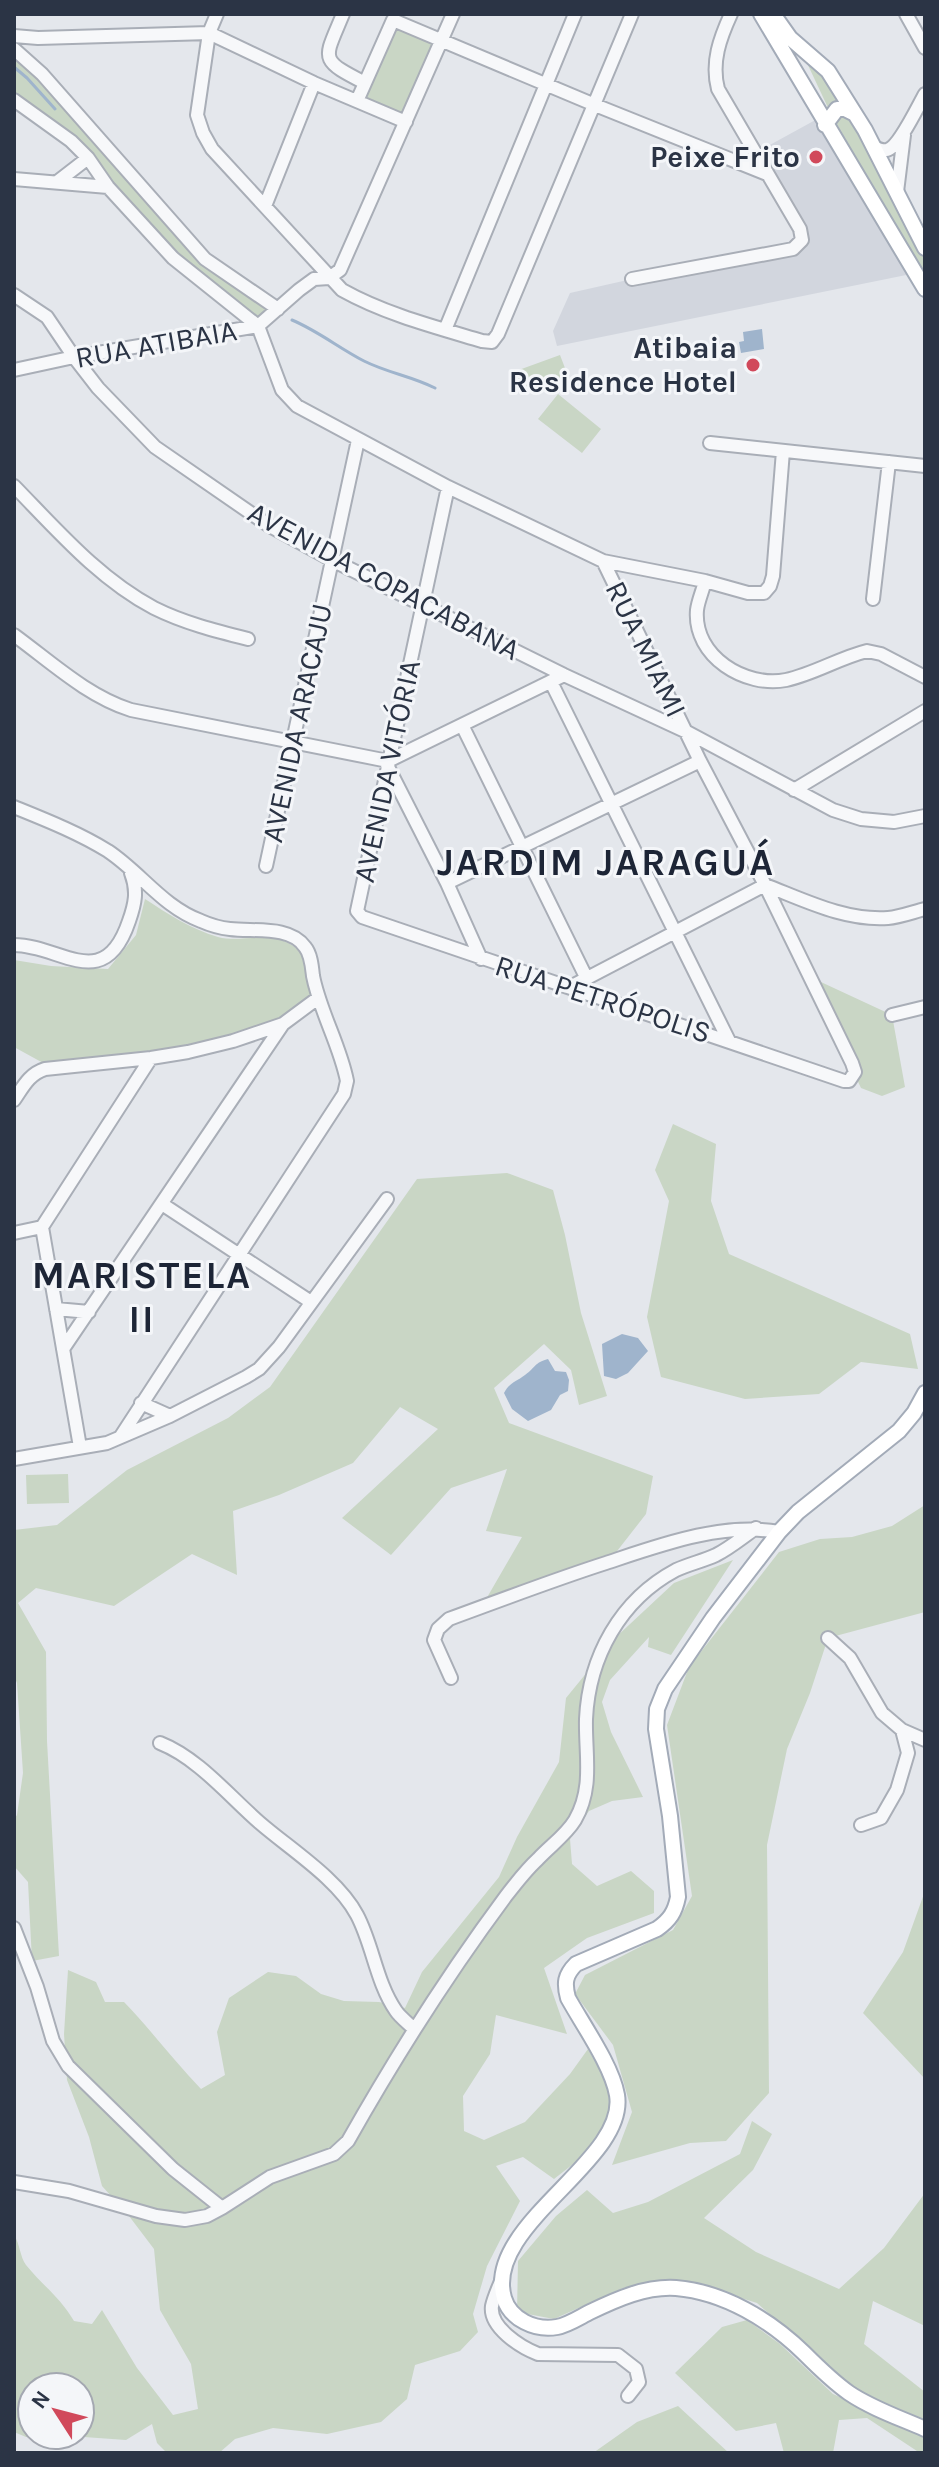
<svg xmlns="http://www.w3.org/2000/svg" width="939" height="2467" font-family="Karla,sans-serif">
  <rect width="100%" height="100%" fill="#e4e7ec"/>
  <path fill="#d2d6de" d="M830 112 921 272 557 346 553 331 570 293 632 279 793 249 802 240 755 153Z"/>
  <path fill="#c9d6c5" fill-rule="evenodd" d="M393 20 442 41 406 122 357 101Z
    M14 49 205 259 278 309 258 326 173 258 88 158 14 100Z
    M807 63 823 75 925 241V279L830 112Z
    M560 355 568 376 524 392 516 371Z
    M558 394 601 429 582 453 538 419Z
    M145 899C168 914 191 929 218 937 237 942 256 935 274 938 285 940 294 946 302 952L312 996 282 1019 232 1035 151 1052 45 1064 14 1047V960L51 966 108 969 136 935Z
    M808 976 892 1015 905 1087 882 1096 861 1088Z
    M673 1124 716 1144 711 1201 729 1254 910 1334 918 1369 861 1362 819 1394 745 1399 661 1377 647 1317 669 1201 655 1170Z
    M507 1173 553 1190 565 1235 581 1313 607 1396 579 1405 571 1370 544 1344 494 1388 509 1423 653 1476 646 1514 614 1555 485 1601 522 1537 486 1531 507 1469 451 1488 391 1555 342 1518 438 1429 400 1407 353 1463 279 1495 233 1511 237 1575 192 1554 114 1606 36 1588 18 1603 46 1652 47 1741 59 1956 32 1961 28 1882 14 1866V1819L17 1815 23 1773 17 1683 14 1676V1530L57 1525 127 1470 228 1418 270 1387 417 1179Z
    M68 1474 69 1503 27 1504 26 1475Z
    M925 1505V1612L828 1638 810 1693 787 1749 767 1845 769 2093 726 2141 690 2143 612 2165 632 2112 613 2045 575 1994 585 1975 673 1930 692 1896 667 1725 689 1667 779 1552 820 1539 852 1537 892 1526Z
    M733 1560 671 1655 648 1647 649 1637 610 1680 602 1702 611 1732 643 1797 612 1801 589 1811 570 1839 572 1864 597 1886 631 1871 654 1891V1913L587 1938 544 1968 567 2034 496 2015 490 2054 463 2096 464 2131 484 2140 525 2122 570 2074 588 2049 609 2087 615 2121 577 2161 554 2179 523 2157 496 2166 520 2201 487 2266 473 2314 478 2332 460 2351 415 2365 407 2399 381 2422 327 2434 273 2428 235 2439 219 2453H167L157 2443 152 2424 126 2440 84 2437H26L14 2432V2235C20 2244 20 2257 26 2265 43 2286 60 2297 74 2321L92 2324 102 2310 137 2368 173 2415 198 2409 191 2364 160 2310 154 2249 129 2216 102 2186 89 2137 67 2080 64 2034 68 1970 96 1982 105 2002H124C151 2030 174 2061 201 2089L225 2075 217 2032 229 1998 268 1972 296 1976 321 1994 344 2001 379 2002 405 2008 422 1972 499 1877 517 1837 559 1762 566 1698 615 1638 674 1583ZM32 2387H80V2435H32Z
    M925 1891V2079L863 2013 903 1952Z
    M752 2121 772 2134 753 2170 704 2218 756 2252 839 2289 884 2248 925 2193V2326L873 2301 864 2344 925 2392V2420L857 2391 757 2303 689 2282 623 2288 554 2319 517 2312 518 2261 556 2216 587 2190 613 2213 648 2202 740 2154Z
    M747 2320 780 2344 833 2394 925 2436V2453H920L867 2418 839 2420 833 2453H784L776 2423 736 2431 675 2373 722 2327Z
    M678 2406 729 2453H593L637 2422Z"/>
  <path fill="#9fb4cc" d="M762 329 764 349 741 353 739 342 744 341 743 332Z
    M622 1334 638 1338 648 1351 628 1373 616 1379 604 1376 602 1344Z
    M548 1359 555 1371 566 1372 569 1380 568 1391 560 1395 551 1410 528 1421 512 1409 504 1393C510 1382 516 1382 525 1375 536 1367 534 1363 548 1359Z"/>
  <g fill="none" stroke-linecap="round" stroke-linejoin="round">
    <path stroke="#9fb4cc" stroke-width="3" d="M14 67 27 78 55 109
      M292 320C318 331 339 348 364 361 388 373 411 376 435 388"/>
    <g stroke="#a9aeb7" stroke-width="16">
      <path id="minor" d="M217 14 209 33 197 115 203 133 212 149 342 290C385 314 435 327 482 341L492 342 498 334 632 14
        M343 14C324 60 318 59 365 83
        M906 14 925 48
        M14 36 38 38 209 33 314 83 406 122
        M14 49 42 74 205 259 278 309
        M14 100 71 141 88 158 108 187 173 258 258 326 282 390 297 406 448 487 603 561 700 761 765 885 852 1063 855 1072 849 1081H844L362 917 357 911 448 487
        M357 101 393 20 595 105 767 174
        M874 147C878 149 883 151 887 150 899 147 918 106 925 94
        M14 179 108 187
        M57 182 88 158
        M897 192 904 135
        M265 206 314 83
        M329 278 340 270 453 14
        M632 279 793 249 802 240 800 229 718 89C711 62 720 38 731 14
        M14 295 47 317 74 357 98 388 155 447 268 525 332 560 564 675 687 732 833 810 861 819 894 822 925 816
        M445 330 575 14
        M14 370 74 357 258 326 299 290 314 279 329 278
        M710 443 925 466
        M14 486C57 530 99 579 154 608 184 623 216 631 248 639
        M603 561 705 581 748 593H764L770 586 773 576 783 451
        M705 581C703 590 698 601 697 610 693 657 746 688 786 680 814 674 839 658 867 651L881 654 925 677
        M873 599 889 462
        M14 635C51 662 87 696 131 710L388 761 564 675
        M551 682 729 1041
        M462 725 586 977
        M387 765 447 883 481 959
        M794 790 925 711
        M14 807C46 820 79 833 108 851 141 873 163 907 201 921 210 925 220 928 230 929 253 932 290 925 305 947 311 954 312 967 313 976 320 1012 340 1045 347 1081L344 1094 121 1436
        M266 866 358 440
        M447 883 700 761
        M14 945C61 945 104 995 129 921 135 904 138 891 131 873
        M570 987 765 885C804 900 845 921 888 918 900 917 913 912 925 909
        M892 1015 925 1007
        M14 1100C23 1087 29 1074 45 1069L151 1058 188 1052 233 1041 283 1024 318 998
        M162 1204 311 1302
        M14 1233 42 1227
        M56 1309 89 1312
        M63 1349 283 1024
        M141 1403 170 1416
        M80 1447 42 1227 151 1058
        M14 1459 107 1443 170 1416 246 1377 259 1369 279 1347 387 1199
        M828 1638 850 1658 882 1713 902 1730 925 1740
        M451 1678 434 1640 438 1629 449 1619C501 1600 553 1580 606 1563 660 1545 722 1522 779 1532
        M160 1743C198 1758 229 1796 260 1823 290 1849 338 1879 357 1915 373 1945 376 1982 396 2011 400 2017 408 2023 413 2028
        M861 1825 881 1818 897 1790 908 1753 902 1730
        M14 1928 37 1987 53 2041 68 2066 173 2169 222 2208 207 2216 185 2220 156 2216 69 2191 14 2182
        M222 2208 270 2177 334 2154 348 2141C396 2056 448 1974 506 1896 516 1883 526 1870 538 1859 550 1846 566 1835 575 1820 594 1787 585 1754 586 1719 589 1657 620 1600 676 1570 689 1564 703 1561 716 1555 730 1548 743 1537 756 1528
        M501 2281C498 2289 494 2297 492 2306 489 2327 520 2347 538 2354L618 2355 636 2369 639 2382 628 2396"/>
    </g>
    <g stroke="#a3abb8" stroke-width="18">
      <path id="major" d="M761 14 925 289
        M773 14 790 38 828 71 865 130 925 248
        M825 125 837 109H845L855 114
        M925 1393 914 1413 899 1431 798 1512 779 1532 713 1618 665 1689 657 1709 656 1729 670 1816 678 1897C675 1912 670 1920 657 1929L576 1964C565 1975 564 1983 568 1998 583 2025 612 2066 617 2095 628 2161 483 2225 504 2298 510 2319 535 2331 557 2327 568 2325 580 2317 590 2312 617 2299 646 2286 676 2288 724 2292 770 2320 804 2353 818 2367 832 2381 849 2393 871 2408 900 2418 925 2429"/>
    </g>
    <use href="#minor" stroke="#f7f8fa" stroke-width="12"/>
    <use href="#major" stroke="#fff" stroke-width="14"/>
  </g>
  <g fill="#d1495b" stroke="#f4f6f9" stroke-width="3">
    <circle cx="816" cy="157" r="8"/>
    <circle cx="753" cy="365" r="8"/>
  </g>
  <g text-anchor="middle" stroke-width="6" stroke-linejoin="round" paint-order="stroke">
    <g font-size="30" font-weight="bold" fill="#2b3445" stroke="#f4f6f9" text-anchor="end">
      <text x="800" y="167">Peixe Frito</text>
      <text x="737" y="358">Atibaia<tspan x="737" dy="34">Residence Hotel</tspan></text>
    </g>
    <g font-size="30" fill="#2b3445" stroke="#f4f6f9">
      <text transform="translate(156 344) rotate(-10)" y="10">RUA ATIBAIA</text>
      <text transform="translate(384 581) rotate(28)" y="10">AVENIDA COPACABANA</text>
      <text transform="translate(646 649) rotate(64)" y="10">RUA MIAMI</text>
      <text transform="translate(297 723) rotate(-78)" y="10">AVENIDA ARACAJU</text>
      <text transform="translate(387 771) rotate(-78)" y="10">AVENIDA VITÓRIA</text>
      <text transform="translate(603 999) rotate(18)" y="10">RUA PETRÓPOLIS</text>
    </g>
    <g font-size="38" font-weight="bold" letter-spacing="2" fill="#1d2536" stroke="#f4f6f9">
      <text x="606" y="875">JARDIM JARAGUÁ</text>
      <text x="142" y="1288">MARISTELA<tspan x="142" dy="44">II</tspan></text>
    </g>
  </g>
  <rect width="939" height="2467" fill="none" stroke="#2b3445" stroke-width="32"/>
  <g transform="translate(56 2411) rotate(306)"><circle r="38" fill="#f4f6f9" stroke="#a4a8b1" stroke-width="2"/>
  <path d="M0-6L14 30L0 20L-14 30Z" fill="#d1495b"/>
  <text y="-12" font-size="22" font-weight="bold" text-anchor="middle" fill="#2b3445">N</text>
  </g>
</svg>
